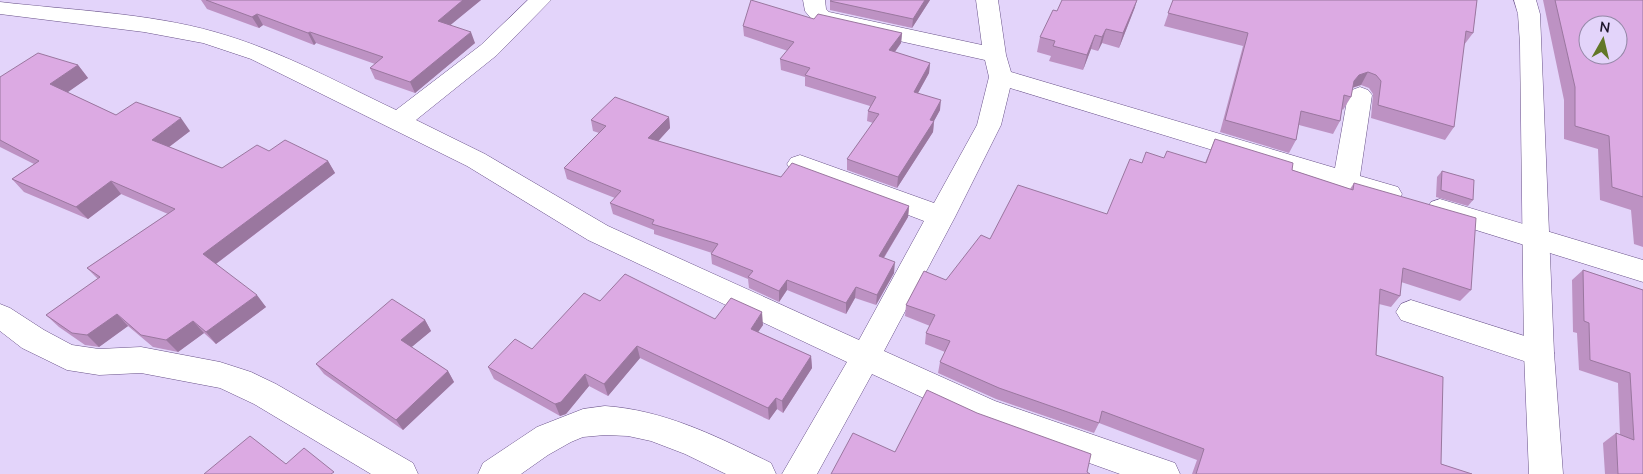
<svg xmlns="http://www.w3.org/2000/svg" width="1643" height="474" font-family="Mulish,sans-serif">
  <rect width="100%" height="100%" fill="#e3d4fa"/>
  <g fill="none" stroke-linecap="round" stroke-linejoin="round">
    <g stroke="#695289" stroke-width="1">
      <path id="minor" d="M528 0H551L497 55 416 120 485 154 608 226 859 340 924 221 791 170 787 164 791 158 800 155 934 203 977 125 989 77 985 60 814 22 805 11 803 0H825L826 9 829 12 982 45 976 0H998L1006 55 1011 72 1335 168 1348 95 1352 90 1360 87 1368 90 1372 95 1360 176 1398 187 1402 194 1398 201 1389 204 1010 88 1001 125 955 217 884 351 995 401 1175 463 1180 474H1120L975 422 872 374 817 474H782L847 362 588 240 467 166 251 59 203 43 144 32 0 14V2C68 10 149 13 215 32 279 50 337 82 396 110L481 45Z
        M1440 199 1643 260V282L1431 216 1427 209 1431 202Z
        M1411 300 1550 344 1554 353 1550 362 1539 366 1401 320 1396 312 1401 304Z
        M0 304 10 308 44 330 72 345 99 349 141 347 220 362 251 372 276 384 413 463 418 474H371L254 404 220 388 141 373 99 375 67 370 22 348 0 331Z
        M605 406C665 410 718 437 771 463L776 474H726L685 454 651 441 628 436 605 435 583 437 571 442 548 455 521 474H478L483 463 537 427 583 409Z"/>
    </g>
    <g stroke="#695289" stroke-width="1">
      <path id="highway" d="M1514 0H1536L1540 14 1554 353 1563 474H1529L1524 353 1520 44 1518 14Z"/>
    </g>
    <use href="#minor" fill="#fff" fill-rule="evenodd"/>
    <use href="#highway" fill="#fff" fill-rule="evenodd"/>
  </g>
  <path fill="#bd92c3" d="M201 0H481L450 25 475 43 415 93 375 79 370 68 375 64 316 43 314 45 263 25 259 28 207 9Z
    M930 0 912 28 830 10V1Z
    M1173 0H1477L1473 33 1464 45 1454 127 1445 140 1371 118 1373 94 1369 88 1361 85 1352 88 1351 97 1343 110 1342 109 1340 121 1333 134 1299 125 1296 140 1289 153 1220 132 1243 46 1164 26Z
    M1543 0H1643V247L1634 244 1631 210 1600 200 1598 149 1564 139V100Z
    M1135 7 1119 48 1102 43 1098 51 1091 49 1083 70 1049 61 1051 56 1037 52 1040 37 1057 11Z
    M814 19 902 33 901 43 895 52 930 63 929 73 918 93 940 110 934 121 933 132 897 188 847 170V159L873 123 867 121 868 111 870 106 805 86V77L781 70 780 59 788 51 744 36 743 26Z
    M78 65 88 78 67 92 116 115 190 131 169 147 222 168 269 151 328 161 335 173 216 264 266 307 216 344 204 333 178 352 153 347 128 326 99 347 85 345 59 327 46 315 98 279 87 268 168 214 121 194 88 219 24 192 12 179 34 164 0 147V77Z
    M669 117 670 128 658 141 781 177 909 206 908 217 884 258 894 273 876 305 855 298 846 314 787 290 779 302 749 288 748 279 712 264 711 254 712 253 654 234V230L613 214 610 203 615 198 567 179 564 168 599 133 593 131 591 120Z
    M1215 139 1292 170 1350 189 1354 183 1471 290 1460 301 1401 282 1400 296 1391 307 1379 304 1376 355 1441 464 1472 474H1192L1197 460 1099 423 1094 433 996 399 938 373 940 362 945 352 925 344 926 333 930 326 905 316 906 305 946 280 990 239 1107 214 1142 163 1164 158 1205 163Z
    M1442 171 1473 200 1468 206 1436 197 1437 177Z
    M1583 270 1643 290V474H1605L1603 443 1616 433 1620 435 1618 383 1579 370 1577 333 1573 332 1572 280Z
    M600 301 715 319 763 325 758 332 811 356 812 368 783 413 777 409 769 420 640 358 608 396 589 386 566 414 560 416 494 379 488 367 532 349Z
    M425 320 431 331 411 347 448 371 454 382 403 430 324 374 316 364Z"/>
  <path fill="#9a779f" d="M463 0H481L442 32 438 21Z
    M925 0H930L912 28 913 19Z
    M1137 0 1135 7 1119 48 1123 33Z
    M257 14 263 25 259 28 252 17Z
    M1106 29 1102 43 1098 51 1102 37Z
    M310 32 316 43 314 45 308 33Z
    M471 32 475 43 415 93 410 82Z
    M902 33 901 43 888 61 889 50Z
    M1095 35 1091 49 1083 70 1087 55Z
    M930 63 929 73 913 102 914 92Z
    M78 65 88 78 61 97 50 84Z
    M1368 72 1361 85 1351 88 1354 81 1359 75Z
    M941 100 940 110 934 121 933 132 897 188 898 177Z
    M669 117 670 128 651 149 648 138Z
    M181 118 190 131 161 153 152 140Z
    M328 161 335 173 213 266 203 254Z
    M111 181 121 194 88 219 76 207Z
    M909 206 908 217 878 267 879 256Z
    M895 262 894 273 876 305 877 295Z
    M787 280V290L779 302V291Z
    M856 287 855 298 846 314V303Z
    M257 295 266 307 216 344 206 332Z
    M762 312 763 325 752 341 751 329Z
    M117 314 128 326 99 347 87 335Z
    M425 320 431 331 407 351 401 340Z
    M193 321 204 333 178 352 166 340Z
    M637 346 640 358 608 396 604 384Z
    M811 356 812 368 783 413 782 401Z
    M448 371 454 382 403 430 396 420Z
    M585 374 589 386 566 414 560 416 555 404Z
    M776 398 777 409 769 420 768 408Z"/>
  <path fill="#dcaae3" stroke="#9a779f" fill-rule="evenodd" d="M206 0H463L438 21 471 32 410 82 370 68 383 57 310 32 308 33 257 14 252 17Z
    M751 0 814 19 818 14 902 33 889 50 930 63 914 92 941 100 930 120 934 121 898 177 847 159 879 114 868 111 876 97 805 75 810 68 780 59 794 42 743 26Z
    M832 0H925L913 19 830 1Z
    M1062 0H1137L1123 33 1106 29 1102 37 1095 35 1087 55 1053 46 1055 41 1040 37 1053 10 1057 11Z
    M1173 0H1477L1473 33 1466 31 1454 127 1378 105 1381 81 1376 75 1368 72 1359 75 1354 81 1351 97 1344 95 1340 121 1301 111 1296 140 1225 120 1248 33 1168 13Z
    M1555 0H1643V197L1612 187 1609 136 1575 126V87ZM1588 25H1618V55H1588Z
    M38 53 78 65 50 84 116 115 136 102 181 118 152 140 222 168 257 145 269 151 285 140 328 161 203 254 257 295 206 332 193 321 166 340 141 335 117 314 87 335 72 333 46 315 100 277 87 268 175 209 111 181 76 207 12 179 39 161 0 140V77Z
    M615 97 669 117 648 138 781 177 792 163 909 206 879 256 895 262 877 295 856 287 846 303 787 280 779 291 748 277 753 271 711 254 718 244 652 224 654 220 610 203 621 191 564 168 606 126 591 120Z
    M1215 139 1293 163 1292 170 1353 190 1354 183 1476 218 1471 290 1403 268 1400 296 1380 289 1376 355 1443 377 1441 464 1472 474H1196L1204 449 1102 411 1099 423 999 388 940 362 950 341 926 333 935 315 906 305 924 271 946 280 981 235 990 239 1018 185 1107 214 1130 159 1142 163 1146 152 1164 158 1167 151 1206 163Z
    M1442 171 1474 180 1473 200 1441 190Z
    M1583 270 1643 290V474H1618L1616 433 1634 440 1630 373 1590 360 1589 323 1584 321Z
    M625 274 715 319 731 298 762 312 751 329 811 356 782 401 776 398 768 408 637 346 604 384 585 374 561 402 555 404 488 367 515 339 532 349 584 293 600 301Z
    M392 299 425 320 401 340 448 371 396 420 316 364Z
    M927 390 977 413 1091 454 1087 472 1090 474H831L853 433 895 452Z
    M250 436 286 464 304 448 334 472 331 474H204Z"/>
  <g transform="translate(1603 40) rotate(8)"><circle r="24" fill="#e3d4fa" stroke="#9488a7"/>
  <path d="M0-4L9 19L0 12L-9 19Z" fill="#627727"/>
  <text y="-8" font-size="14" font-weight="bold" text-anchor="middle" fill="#1e152b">N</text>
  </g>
</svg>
